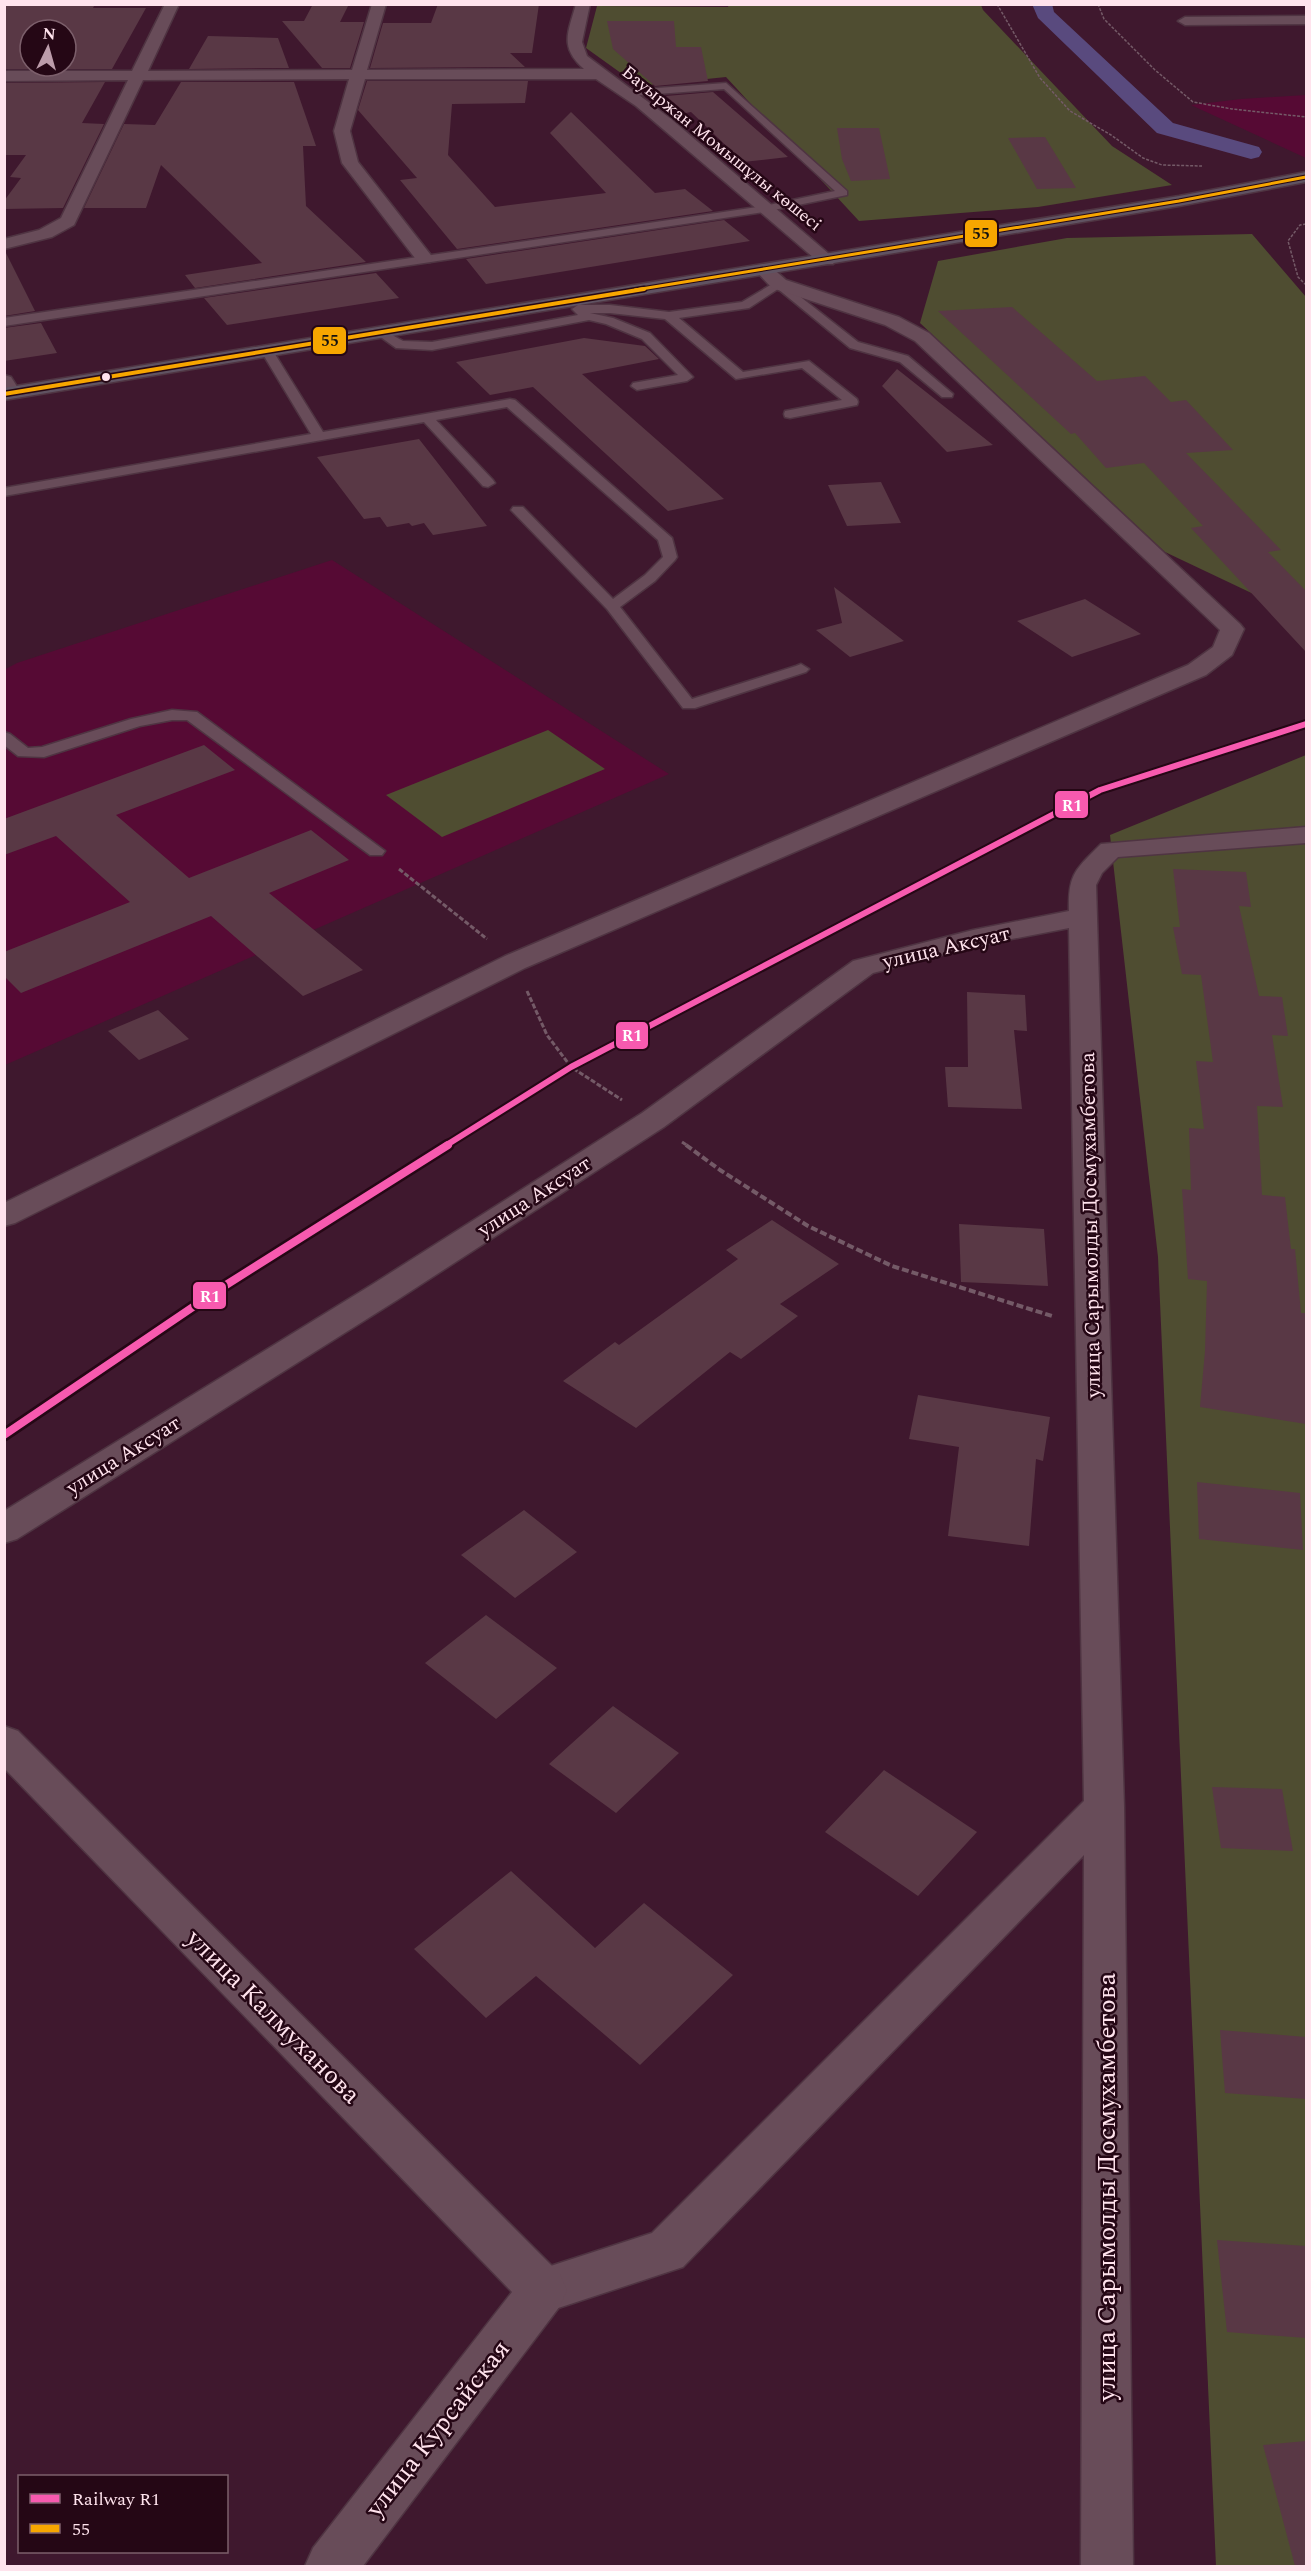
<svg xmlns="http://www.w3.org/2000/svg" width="1311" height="2571" font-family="Spectral,serif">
  <rect width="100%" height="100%" fill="#3f182e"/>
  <path fill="#560a34" d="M1306 95V158L1191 105 1241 99Z
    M332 560 669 774 5 1065 4 670 17 663Z"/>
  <path fill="#4f4d31" d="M729 4 981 5 983 10 1112 146 1172 185 1038 207 859 221 726 77 639 86 586 48 597 6 728 7Z
    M1252 234 1306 297V619L1165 552 920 323 938 261 1067 238Z
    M548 730 605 769 442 837 386 795Z
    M1306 755V2566H1216L1158 1257 1110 835Z"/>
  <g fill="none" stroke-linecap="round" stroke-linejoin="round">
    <path fill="#594a7e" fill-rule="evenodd" d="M1032 4H1052L1054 12 1173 123 1259 147 1262 152 1259 157 1251 159 1157 133 1038 18Z"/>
  </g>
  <path fill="#593845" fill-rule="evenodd" d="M4 4H95L93 8H146L112 69H4ZM30 30H66V66H30Z
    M313 4H349L340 22H364L350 68H322L282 21H304Z
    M438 4H539L532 53H510L525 67 370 68 383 23H431Z
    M607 21H674L676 47H701L708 81 655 86 613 49Z
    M208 36 278 38 289 68 189 69Z
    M367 81H528L525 103 452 104 448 155 495 207 606 193 550 133 571 112 655 193 685 189 713 211 457 249 400 180 417 178 358 110Z
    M105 82 82 123 104 124 63 208 4 209V201L21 178 10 177 26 155H4V83Z
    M181 82H294L316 146H303L306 206 366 262 195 288 185 275 262 263 161 165 146 208H84L124 124 155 125Z
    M713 92 788 157 743 162 691 112 686 113 666 96Z
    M837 128H879L890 179 851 181 842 159Z
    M1045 137 1076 188 1037 189 1008 138Z
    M724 220 750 241 486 284 466 259Z
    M5 251 35 311 4 316Z
    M376 273 399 298 227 325 204 298Z
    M1012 307 1097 381 1145 376 1171 402 1186 400 1233 450 1186 453 1281 550 1268 552 1306 591V652L1191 528 1203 526 1144 463 1106 468 1075 433 1071 434 938 311Z
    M41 323 57 353 4 361V328Z
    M584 338 645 346 659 359 582 374 724 499 668 511 533 387 490 395 456 362Z
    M897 369 993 445 947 452 882 386Z
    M419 439 487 526 433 535 424 523 412 526 409 523 387 527 380 517 364 519 317 457Z
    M881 482 901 523 847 526 828 485Z
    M834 587 904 641 850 657 816 630 842 623Z
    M1085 599 1141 634 1072 657 1017 621Z
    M204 745 235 770 116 815 189 878 311 830 349 860 269 893 363 970 303 996 211 916 21 993 4 976V952L130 902 56 836 4 855V819Z
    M1173 869 1246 872 1251 907 1239 906 1259 996 1282 997 1288 1036 1272 1035 1283 1107 1257 1106 1262 1195 1285 1197 1291 1249H1295L1301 1313H1306V1424L1200 1407 1205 1351 1207 1281 1188 1279 1182 1189 1191 1190 1189 1128 1204 1129 1196 1061 1213 1062 1201 975 1182 974 1173 927H1180Z
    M967 992 1025 995 1027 1031 1014 1030 1022 1109 948 1107 945 1067H968Z
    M158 1010 189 1039 139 1060 108 1031Z
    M772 1220 839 1264 780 1304 798 1316 741 1359 730 1352 636 1428 563 1381 615 1342 619 1345 738 1259 726 1250Z
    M959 1224 1044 1229 1048 1286 961 1282Z
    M918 1395 1050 1417 1043 1461 1036 1459 1029 1546 948 1536 959 1447 909 1439Z
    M1197 1482 1300 1493 1303 1550 1199 1539Z
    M524 1510 577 1552 515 1598 461 1555Z
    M486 1615 557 1668 496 1719 425 1663Z
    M613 1706 679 1753 616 1813 549 1764Z
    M884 1770 977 1832 918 1896 825 1832Z
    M1212 1787 1282 1789 1293 1851 1221 1848Z
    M511 1871 595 1948 644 1903 733 1975 640 2065 536 1976 486 2018 414 1949Z
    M1220 2030 1306 2037V2099L1225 2093Z
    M1217 2240 1306 2246V2338L1227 2332Z
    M1306 2441V2566H1295L1263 2445Z"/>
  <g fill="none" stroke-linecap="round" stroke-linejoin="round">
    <g stroke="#4f3442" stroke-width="3">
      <path id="service" d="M726 83 847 191V195L764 212 4 326V318L764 206 835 191 724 89 630 96 625 93 630 90Z
        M779 280 858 342 908 356 953 394 952 397H942L900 362 850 348 778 289 749 308 679 318 743 372 809 361 857 399 858 402 857 405 790 418 785 417 784 414 785 411 842 400 802 368 736 379 665 319 610 313H590L613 318 650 333 693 377 687 381 637 390 631 386 633 383 678 375 642 339 606 324 589 320 432 350 396 348 375 333 381 329 403 341 432 342 578 315 572 309 578 305H610L669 312 742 302Z
        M267 347 273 351 323 432 510 399 515 400 672 538 677 557 675 560 655 581 620 607 692 699 796 666 801 664 809 669 806 672 695 708H683L607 609 511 510 513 507H523L613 599 645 575 663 557 658 540 507 407 436 420 493 480 495 483 488 487 483 486 424 422 4 496V488L311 434 261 351Z
        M172 710 197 712 385 851 382 855H370L187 720H172L140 726 44 757 18 756 4 745V732L10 734 28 748 42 747 131 719Z"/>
    </g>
    <g stroke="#4f3442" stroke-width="3">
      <path id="minor" d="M165 4H179L148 71 352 70 372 4H386L367 70 584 69C559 47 568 33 576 4H590L582 42 587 56 671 119 836 260 833 264H821L636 106 596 79H365L350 131 358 162 430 254 433 258 430 262H418L342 163 334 131 349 79 143 80 74 225 52 237 4 249V239L39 230 61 218 128 80 4 81V71H132Z
        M1306 16V24L1185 25 1178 21 1185 17Z
        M764 265 770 266 786 280 899 317 929 333 1240 624 1244 629 1232 655 1206 675 525 968 15 1223 4 1226V1203L505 956 1188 665 1213 647 1220 630 915 341 885 325 772 288 755 270 758 266Z
        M4 375 11 377 21 393 18 397H4Z
        M1306 827V843L1118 857 1102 873 1096 885 1124 1807 1133 2566H1081L1084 1855 683 2267 543 2313 526 2306 519 2290 526 2274 652 2233 1084 1801 1069 928 975 946 873 973 664 1127 397 1300 17 1539 4 1543V1511L373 1284 642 1113 853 961 973 930 1069 911C1068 874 1075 870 1101 844Z"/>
    </g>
    <g stroke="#4f3442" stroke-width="3">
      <path id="tertiary" d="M4 1726 18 1731 560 2274 567 2290 560 2306 363 2566H305L313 2548 512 2292 4 1768Z"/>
    </g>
    <g stroke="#4f3442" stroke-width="3">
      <path id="primary" d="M1306 172V182L1179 206 4 400V388L1179 196Z"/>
    </g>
    <path stroke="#745a67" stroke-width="1.5" stroke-dasharray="3 1.5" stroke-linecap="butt" d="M997 4 1040 78 1070 111 1111 135 1143 158 1162 165 1202 166
      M1098 4 1104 19 1155 70 1193 102 1232 109 1306 117
      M1306 224 1300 225 1288 241 1298 277 1306 285"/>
    <path stroke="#745a67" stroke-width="3" stroke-dasharray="5 2" stroke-linecap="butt" d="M399 869 487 939
      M527 991 547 1035 571 1067 622 1100
      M682 1142 688 1146"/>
    <path stroke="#745a67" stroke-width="4" stroke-dasharray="7 3" stroke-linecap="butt" d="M686 1145 720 1170 808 1226 892 1266 1052 1316"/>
    <use href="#service" fill="#684c59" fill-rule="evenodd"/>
    <use href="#minor" fill="#684c59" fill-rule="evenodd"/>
    <use href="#tertiary" fill="#684c59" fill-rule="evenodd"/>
    <use href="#primary" fill="#605362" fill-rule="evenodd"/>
    <g stroke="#250715" stroke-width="5">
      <path id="bus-1-far1" d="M635 290 1179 201 1306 177"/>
    </g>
    <g stroke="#250715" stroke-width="7">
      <path id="bus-1" d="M4 394 644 289"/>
    </g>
    <use href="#bus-1-far1" stroke="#f7a600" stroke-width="3"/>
    <use href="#bus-1" stroke="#f7a600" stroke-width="4"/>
    <g stroke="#250715" stroke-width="10">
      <path id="rail-1-far1" d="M445 1146 571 1067 1100 790 1306 724"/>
    </g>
    <g stroke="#250715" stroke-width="13">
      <path id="rail-1" d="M4 1435 218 1290 448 1145"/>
    </g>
    <use href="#rail-1-far1" stroke="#f75aaf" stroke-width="6"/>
    <use href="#rail-1" stroke="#f75aaf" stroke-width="8"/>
  </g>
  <circle fill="#ffe3ed" stroke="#250715" stroke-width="2" cx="106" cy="377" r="5"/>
  <g text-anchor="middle" stroke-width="5" stroke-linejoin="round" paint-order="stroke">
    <g font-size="18" fill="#ffe3ed" stroke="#250715">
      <text transform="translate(722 148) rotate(39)" y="6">Бауыржан Момышұлы көшесі</text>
    </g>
    <g font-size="21" fill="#ffe3ed" stroke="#250715">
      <text transform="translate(946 947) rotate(-13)" y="7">улица Аксуат</text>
      <text transform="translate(534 1196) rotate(-33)" y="7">улица Аксуат</text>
      <text transform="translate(1090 1225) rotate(-91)" y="7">улица Сарымолды Досмухамбетова</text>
      <text transform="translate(123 1455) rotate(-32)" y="7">улица Аксуат</text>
    </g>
    <g font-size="26" fill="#ffe3ed" stroke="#250715">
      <text transform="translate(274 2016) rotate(45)" y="9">улица Калмуханова</text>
      <text transform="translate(1106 2187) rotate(-90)" y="9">улица Сарымолды Досмухамбетова</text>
      <text transform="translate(437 2428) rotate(-52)" y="9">улица Курсайская</text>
    </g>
  </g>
  <g stroke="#250715" stroke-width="2">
    <rect x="964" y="219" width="34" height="29" rx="6" fill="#f7a600"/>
    <rect x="312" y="326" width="35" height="29" rx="6" fill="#f7a600"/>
    <rect x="1054" y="790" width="35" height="29" rx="6" fill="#f75aaf"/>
    <rect x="615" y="1021" width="34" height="29" rx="6" fill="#f75aaf"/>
    <rect x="192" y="1281" width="35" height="29" rx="6" fill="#f75aaf"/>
  </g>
  <g font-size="16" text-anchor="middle" font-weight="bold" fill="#fff">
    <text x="1072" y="811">R1</text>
    <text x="632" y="1041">R1</text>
    <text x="210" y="1302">R1</text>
  </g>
  <g font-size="16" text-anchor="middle" font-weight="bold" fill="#111">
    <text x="981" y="239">55</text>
    <text x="330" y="346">55</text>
  </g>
  <rect width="1311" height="2571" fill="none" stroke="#ffe3ed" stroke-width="12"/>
  <rect x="18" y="2475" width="210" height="78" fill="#250715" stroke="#7c5f6b" stroke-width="1.5"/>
  <rect x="30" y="2494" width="30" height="9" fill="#f75aaf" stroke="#7c5f6b" stroke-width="1.5"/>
  <text x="72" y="2505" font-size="18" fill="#ffe3ed">Railway R1</text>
  <rect x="30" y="2524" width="30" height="9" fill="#f7a600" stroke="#7c5f6b" stroke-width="1.5"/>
  <text x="72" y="2535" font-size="18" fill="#ffe3ed">55</text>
  <g transform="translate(48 48) rotate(5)"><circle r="28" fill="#250715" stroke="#7c5f6b" stroke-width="1.5"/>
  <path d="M0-4.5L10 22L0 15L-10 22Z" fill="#bc9caa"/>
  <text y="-9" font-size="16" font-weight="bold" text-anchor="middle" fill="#ffe3ed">N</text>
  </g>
</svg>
